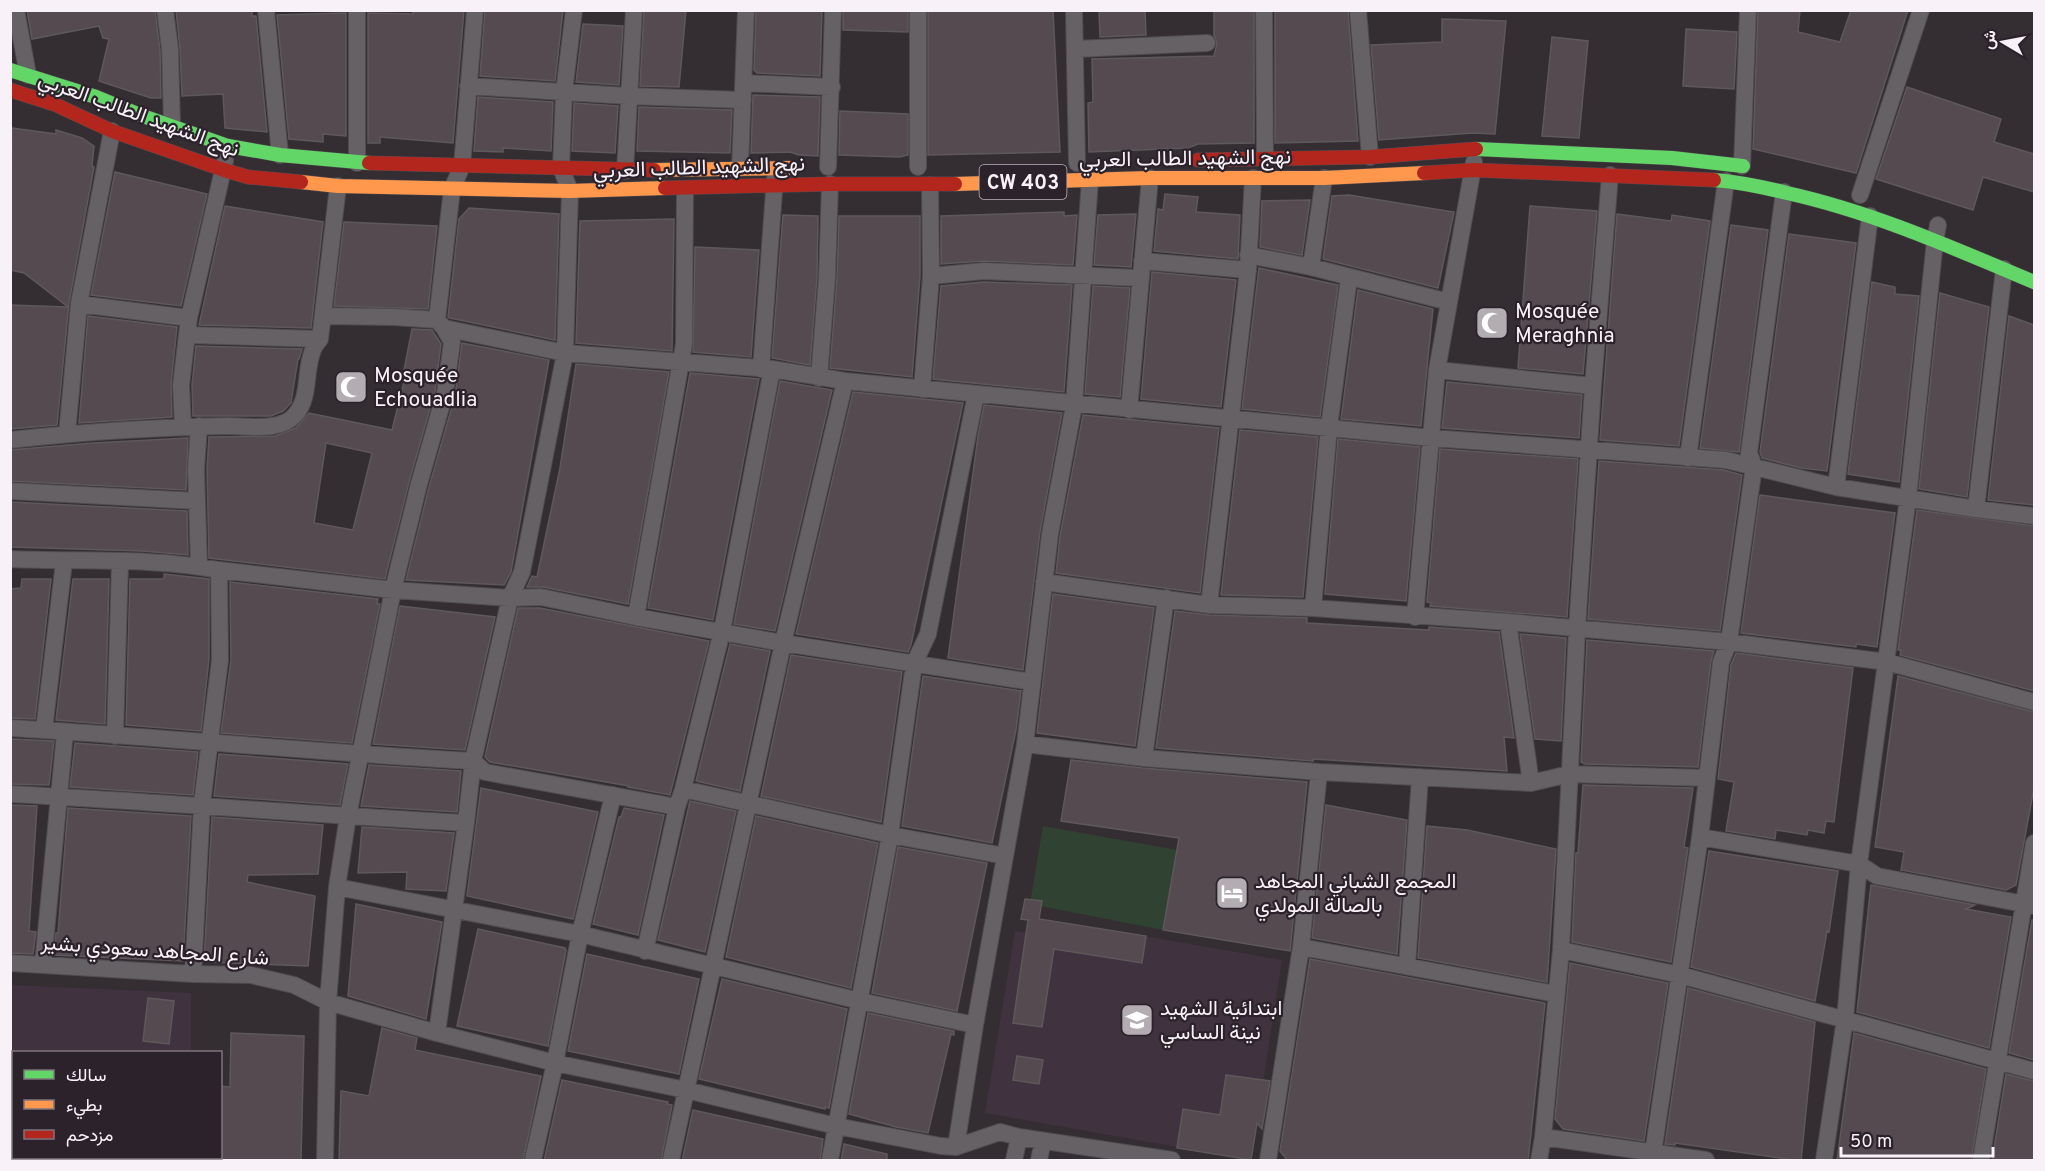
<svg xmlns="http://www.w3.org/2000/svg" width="2045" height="1171" font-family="Overpass,Vazirmatn,sans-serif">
  <rect width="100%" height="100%" fill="#342e33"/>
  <path fill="#40323f" d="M1034 917 1282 960 1251 1160 985 1113 1015 931 1031 934Z
    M11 985 191 993V1052H14V1158H192V1160H11Z"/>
  <path fill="#304231" d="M1043 826 1177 850 1163 930 1030 904Z"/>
  <path fill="#544a50" stroke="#5e585b" stroke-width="1.5" fill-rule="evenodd" d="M27 10H155L160 50 161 98H151L99 81 109 39 103 38 99 26 32 39Z
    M176 10H252V16H256L267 132 225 128 223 94 182 96 180 49Z
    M413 10H464L453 143 380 137V143H368V13L413 14Z
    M485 10H563L555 81 480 76Z
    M644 10H686L679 87 640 86Z
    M756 10H822L820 76 757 73 754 70Z
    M843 10H908V32L843 30Z
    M928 10H1053L1060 152 928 155Z
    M1099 10H1145L1146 35 1100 37Z
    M1214 10H1254V143L1198 144 1188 148 1089 152 1088 103 1093 102 1092 59 1214 56 1217 43 1214 35Z
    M1275 10H1348L1358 141 1275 143Z
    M1758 10H1800L1798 32 1840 42 1851 10H1908L1856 173 1753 149Z
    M346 13V136L323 134V142L289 139 277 15Z
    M1442 19 1506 21 1495 134 1472 133 1379 140 1371 45 1442 42Z
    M583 24 623 26 619 85 576 82Z
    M1686 29 1737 32 1734 89 1683 86Z
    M1552 37 1588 41 1579 138 1542 136Z
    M1907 87 2001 119 1994 142 2034 154V192L1983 177 1973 210 1876 179Z
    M753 95 820 97 818 156 799 155 790 152 751 153Z
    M478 97 553 102 551 151 503 148V152L474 151Z
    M574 103 618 106 615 153 572 151Z
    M639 107 732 110 730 153 637 151Z
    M840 111 908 114V155L900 157 839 155Z
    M12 128 56 134V130L82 138 94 146 92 166 94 167 69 303 57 425 10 429V305L68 307 24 273 10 270Z
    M115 172 207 194 181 306 91 295Z
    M1165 194 1198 197 1196 212 1240 215 1238 259 1154 251 1158 209 1163 210Z
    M1349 195 1454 212 1438 288 1323 259 1332 196Z
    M1310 200 1302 255 1260 247 1262 201Z
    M225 206 323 222 311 328 199 325Z
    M1530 206 1597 211 1583 374 1518 368Z
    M469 208 559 214 555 340 450 318 448 317 459 219Z
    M1064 212V216L1077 215 1073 265 984 261 941 264V216Z
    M1136 214 1131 267 1094 265 1098 215Z
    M1617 214 1671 221 1672 215 1710 221 1679 446 1600 440Z
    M783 215 818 216 817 277 810 365 772 358Z
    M839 216H920V276L912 377 830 368 837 278Z
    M674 219 672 351 576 343 580 221Z
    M344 222 437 226 428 309 334 306Z
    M1731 225 1768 230 1739 452 1700 448Z
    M1789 234 1856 243 1827 471 1801 468 1762 458 1760 452Z
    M695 247 759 250 751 357 693 352Z
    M1259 268 1338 285 1320 417 1242 409Z
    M1152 272 1236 280 1221 407 1141 399Z
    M984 282 1072 285 1064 392 933 379 941 286Z
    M1872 282 1895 287V294L1919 296 1899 482 1848 474Z
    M1093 286 1130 288 1120 397 1085 394Z
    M1358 290 1433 309 1421 426 1341 419Z
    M1940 293 1989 307 1967 497 1919 489Z
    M88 316 177 327 171 384 172 417 79 423Z
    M2009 316 2034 325V505L1988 500Z
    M412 329 432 330 441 344 435 391 409 482 385 579 209 558 207 469 209 437 275 436 296 428 309 413 392 430 407 370H404ZM326 443 372 453 353 530 314 523Z
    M462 343 549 360 511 572 504 585 406 580 429 487 455 396Z
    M196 346 302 349 299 359H298L291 403 283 411 271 416H193L192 385Z
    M576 364 669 372 628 604 543 587H527L532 576 537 577 560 468Z
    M690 373 759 379 713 620 648 608Z
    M780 381 832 390 775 631 734 624Z
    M1447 382 1582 395 1579 438 1442 428Z
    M853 392 963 403 911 645 908 652 796 634Z
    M984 405 1062 413 1040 532 1023 670 948 658 978 436Z
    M1083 415 1219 428 1200 593 1056 573 1060 536Z
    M1240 430 1318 437 1303 597 1221 595Z
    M188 438 186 490 10 481V450L93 443Z
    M1338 439 1420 447 1406 601 1325 594Z
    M1440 449 1578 459 1567 617 1430 606 1431 603 1427 602Z
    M1599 461 1724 470 1742 475 1720 631 1588 619Z
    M1760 495 1895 513 1877 647 1856 644V647L1741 633Z
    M10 502 187 511 188 555 142 551 10 547Z
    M1917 510 2034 526V691L1900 655 1901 650H1898Z
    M164 574 209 579V659L201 731 126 725 130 579H164Z
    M22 579H51L35 719 10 718V589L21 588Z
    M73 579H109L105 724 56 720Z
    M230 582 378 599 377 604H380L352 743 221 733 231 660Z
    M1053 594 1154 608 1135 746 1037 733Z
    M400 606 495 617 465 750 373 744Z
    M518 608H540L709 641 670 795 628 787 629 786 490 762 485 757Z
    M1175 611 1209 615 1307 618V623L1429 630V627L1499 632 1514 738 1504 737 1507 771 1313 759V761L1156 748Z
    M1520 634 1566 638 1561 741 1535 739Z
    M1587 640 1714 651 1711 661 1698 767 1585 764 1581 762Z
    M730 644 770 651 740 791 696 781Z
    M1736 653 1853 668 1834 822 1826 821 1824 833 1808 830 1807 835 1776 830 1775 839 1726 831 1734 782 1718 779 1731 665Z
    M791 655 902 672 881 822 761 796Z
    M923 676 1021 691 1016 730 992 843 902 826Z
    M1898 676 2034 712V788L2016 885 2006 890 1901 870 1904 852 1875 847Z
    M10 739 54 741 49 785 10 784Z
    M75 743 198 752 193 795 70 787Z
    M219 754 348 764 340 805 214 796Z
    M1071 760 1143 768 1307 782 1290 951 1163 930 1179 838 1061 821Z
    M369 765 461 771 457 812 361 806Z
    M1583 785 1693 788 1684 847 1688 848 1671 962 1572 942 1576 853H1578Z
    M481 788 598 812 573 919 467 896Z
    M690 801 736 811 705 952 658 940Z
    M10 805 37 806 29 931 36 932 33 954 10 953Z
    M1326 805 1407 820 1397 954 1312 938Z
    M68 808 191 816 183 961 54 955 56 933H58Z
    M624 808 664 815 638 935 593 924 619 817H621Z
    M756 816 878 843 851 988 726 957Z
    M212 817 323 825 318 874 248 875 247 882 315 896 308 966 204 962Z
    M1427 826 1467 830 1556 849 1547 982 1418 958Z
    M362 827 454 833 446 891 406 889 407 872 358 873Z
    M898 847 987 863 957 1011 872 993Z
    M1709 851 1838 871 1829 932 1827 931 1815 1001 1691 967Z
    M1871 885 1975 905 1966 909 2011 917 1989 1048 1857 1012Z
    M1025 899 1042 901 1039 919 1146 936 1142 963 1054 949 1042 1027 1013 1023 1028 920 1021 919Z
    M356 904 442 922 426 1019 348 996Z
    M2032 920H2034V1060L2009 1053Z
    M478 929 565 948 566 950 548 1046 457 1026Z
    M587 954 699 979 679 1074 568 1051Z
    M1310 959 1545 1003 1528 1161H1288L1280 1151Z
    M1570 963 1668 983 1644 1141 1563 1129 1555 1119Z
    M722 979 847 1009 829 1108 825 1107V1109L699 1079Z
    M1688 988 1815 1022 1801 1161 1675 1143V1145L1665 1144Z
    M148 998 174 1001 169 1044 143 1041Z
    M868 1013 954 1031V1035L951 1034 928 1133 896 1127 849 1114Z
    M382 1028 417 1038 415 1050 541 1076 523 1161H339L341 1091 369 1096Z
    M231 1033 304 1036 301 1161H220V1086L230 1087Z
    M1854 1033 1986 1069 1971 1161H1837Z
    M1017 1056 1043 1060 1039 1084 1013 1080Z
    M2006 1074 2034 1081V1161H1992Z
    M1226 1075 1270 1081 1262 1129 1257 1123 1251 1160 1177 1148 1183 1109 1220 1115Z
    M562 1080 668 1102 667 1104 672 1105 661 1161H544Z
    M693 1110 823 1139 820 1161H682Z
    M844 1144 887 1154V1161H841Z"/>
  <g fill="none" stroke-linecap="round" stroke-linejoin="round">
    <g stroke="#504b4f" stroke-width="18">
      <path id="street" d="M16 10 28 75
        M165 10 170 49 172 126
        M266 10 280 155
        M357 10V163
        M1074 10 1077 163
        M1264 10 1265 159
        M1358 10 1370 157
        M1076 49 1207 43
        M744 83 832 87
        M468 86 628 96 743 100
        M1742 166 1748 10
        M828 167 833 10
        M918 167V10
        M740 168 746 10
        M625 171 634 10
        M1860 195 1921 10
        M1248 255 1311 267 1449 302
        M1142 261 1248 270
        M1311 267 1324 178
        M931 276 984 271 1139 278
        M79 304 189 318
        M324 316 394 317 437 320 444 328 565 353 772 369 845 381 1432 438 1726 460 1836 487 1976 509 2034 516
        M437 320 452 189 462 166 475 10
        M188 335 320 339
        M761 369 775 178
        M1437 370 1593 386
        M819 378 827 278 830 184
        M922 389 931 276 930 185
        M1129 410 1150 178
        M199 426 196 469 199 566
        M183 427 181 385 189 318 225 161
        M67 434 79 304 112 131
        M10 440C83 432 156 427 229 426 248 426 281 432 295 415 311 397 304 371 313 350 314 346 318 342 320 339L338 186
        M1688 458 1726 181
        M1836 487 1870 216
        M10 491 197 501
        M1976 509 2004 269
        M10 559C79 562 152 557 219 570L393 590 510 598 541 597 636 617 783 643 1032 682
        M1044 582 1209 605 1313 608 1508 622 1729 642 1887 662 2034 702
        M1209 605 1248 270 1253 178
        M1313 608 1329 427 1349 278
        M636 617 684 344 685 189
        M1415 617 1437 370 1474 162
        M1508 622 1531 783
        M10 728C165 737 319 753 473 761L485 772 677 807
        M44 730 64 562
        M115 736 120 562
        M1025 744 1144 758 1319 772 1531 783 1569 774 1707 778
        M1144 758 1166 598
        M683 789 890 835 1005 856
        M10 794C163 802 314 815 466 823
        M1700 837 1859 864 1877 876 2034 906
        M337 887 580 934 860 1001 975 1025
        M1301 947 1556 994
        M1561 950 1680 975 2034 1071
        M645 951 677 807 683 789 722 631 772 369
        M10 963 193 974 251 975 294 985 328 1002 437 1033 555 1063 686 1090 836 1126 941 1146 956 1147 975 1025 1025 744 1050 534 1074 405 1090 180
        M43 964 65 733
        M1407 966 1420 777
        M193 974 202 804 220 660 219 570
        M437 1033 466 823 473 761 510 598 522 572 565 353 570 191 561 168 564 92 574 10
        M1543 1137 1706 1160
        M956 1147 1000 1132 1019 1137 1172 1160
        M325 1160 328 1002 337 887 348 816 393 590 419 484 445 393 452 342 444 328
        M533 1160 555 1063 580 934 613 795
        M671 1160 783 643 845 381
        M830 1160 890 835 914 664 928 634 976 394
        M1014 1160 1019 1137
        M1039 1160 1043 1141
        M1268 1160 1301 947 1319 772
        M1539 1160 1543 1137 1561 950 1577 629 1593 386 1610 175
        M1652 1160 1700 837 1721 662 1729 642 1754 466 1749 453 1784 192
        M1824 1160 1845 1019 1859 864 1908 498 1935 241 1938 225
        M1981 1160 2034 843"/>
    </g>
    <g stroke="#504b4f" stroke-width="15">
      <path id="fast" d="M10 70 96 97 140 115 228 146 280 155 369 163
        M1476 149 1672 158 1743 166
        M1714 180C1739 182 1763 187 1787 193 1873 212 1953 248 2034 282"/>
    </g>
    <g stroke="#504b4f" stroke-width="15">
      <path id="slow" d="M654 170 790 168
        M301 182 338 186 570 191 665 188
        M955 184 1150 178H1324L1424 173"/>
    </g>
    <g stroke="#504b4f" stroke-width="15">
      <path id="jam" d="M10 90 54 104 112 131 224 170 248 177 301 182
        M1198 160 1370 157 1476 149
        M369 163 654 170
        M1424 173 1474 170 1714 180
        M665 188 830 184H955"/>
    </g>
    <use href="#street" stroke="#656165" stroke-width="16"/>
    <use href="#fast" stroke="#63d668" stroke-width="14"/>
    <use href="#slow" stroke="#ff974d" stroke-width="14"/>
    <use href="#jam" stroke="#b3261e" stroke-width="14"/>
  </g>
  <defs>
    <g id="mosque-square" transform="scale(1.725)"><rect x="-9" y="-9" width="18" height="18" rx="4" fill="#b3adb2" stroke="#2c222b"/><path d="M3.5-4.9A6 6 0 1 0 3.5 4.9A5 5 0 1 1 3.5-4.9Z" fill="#fff"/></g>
    <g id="hotel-square" transform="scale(1.725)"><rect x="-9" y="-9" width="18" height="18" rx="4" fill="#b3adb2" stroke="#2c222b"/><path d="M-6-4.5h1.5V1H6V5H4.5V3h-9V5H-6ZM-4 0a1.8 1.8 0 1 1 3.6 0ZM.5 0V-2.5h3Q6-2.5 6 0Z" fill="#fff"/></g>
    <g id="school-square" transform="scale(1.725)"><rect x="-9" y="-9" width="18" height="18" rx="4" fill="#b3adb2" stroke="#2c222b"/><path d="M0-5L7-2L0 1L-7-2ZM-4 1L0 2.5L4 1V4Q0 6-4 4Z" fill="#fff"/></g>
  </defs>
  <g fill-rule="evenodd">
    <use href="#mosque-square" x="1492" y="323"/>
    <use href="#mosque-square" x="351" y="387"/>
    <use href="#hotel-square" x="1232" y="893"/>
    <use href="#school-square" x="1137" y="1020"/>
  </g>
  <g text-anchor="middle" stroke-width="4.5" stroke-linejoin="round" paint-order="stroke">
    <rect fill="#2c222b" stroke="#bbb3ba" stroke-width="1.5" x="979.5" y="165" width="87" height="34" rx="4.5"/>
    <g font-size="20" font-weight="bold" fill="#f8f1f7">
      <text x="1023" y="189">CW 403</text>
    </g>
    <g font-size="21" fill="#f8f1f7" stroke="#2c222b">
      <text transform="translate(139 114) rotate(20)" y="7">نهج الشهيد الطالب العربي</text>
      <text transform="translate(1185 158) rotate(-1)" y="7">نهج الشهيد الطالب العربي</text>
      <text transform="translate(699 167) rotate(-2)" y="7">نهج الشهيد الطالب العربي</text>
      <text transform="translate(155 950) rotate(4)" y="7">شارع المجاهد سعودي بشير</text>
    </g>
    <g font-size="21" fill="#f8f1f7" stroke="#2c222b" text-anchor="start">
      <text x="1515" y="318">Mosquée<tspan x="1515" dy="24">Meraghnia</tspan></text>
      <text x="374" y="382">Mosquée<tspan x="374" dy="24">Echouadlia</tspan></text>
      <text x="1255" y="888">المجمع الشباني المجاهد<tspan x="1255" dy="24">بالصالة المولدي</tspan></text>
      <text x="1160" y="1015">ابتدائية الشهيد<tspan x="1160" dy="24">نينة الساسي</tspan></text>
    </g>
  </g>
  <rect width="2045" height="1171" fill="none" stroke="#f8f1f7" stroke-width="24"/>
  <rect x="12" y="1051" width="210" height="108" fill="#2c222b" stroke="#7e757d" stroke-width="1.5"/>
  <rect x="24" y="1070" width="30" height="9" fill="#63d668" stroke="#7e757d" stroke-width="1.5"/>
  <text x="66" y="1081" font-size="18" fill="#f8f1f7">سالك</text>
  <rect x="24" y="1100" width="30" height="9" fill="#ff974d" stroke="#7e757d" stroke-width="1.5"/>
  <text x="66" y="1111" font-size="18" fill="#f8f1f7">بطيء</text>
  <rect x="24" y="1130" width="30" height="9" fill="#b3261e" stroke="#7e757d" stroke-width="1.5"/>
  <text x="66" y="1141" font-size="18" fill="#f8f1f7">مزدحم</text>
  <g transform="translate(2003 42) rotate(280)" stroke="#2c222b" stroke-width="4.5" paint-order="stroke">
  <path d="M0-4.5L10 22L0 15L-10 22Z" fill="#f8f1f7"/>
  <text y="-9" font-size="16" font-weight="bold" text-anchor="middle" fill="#f8f1f7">ش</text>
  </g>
  <path d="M1841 1147v9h152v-9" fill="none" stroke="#f8f1f7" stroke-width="3"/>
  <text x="1850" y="1147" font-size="18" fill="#f8f1f7" stroke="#2c222b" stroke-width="4.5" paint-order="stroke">50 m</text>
</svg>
